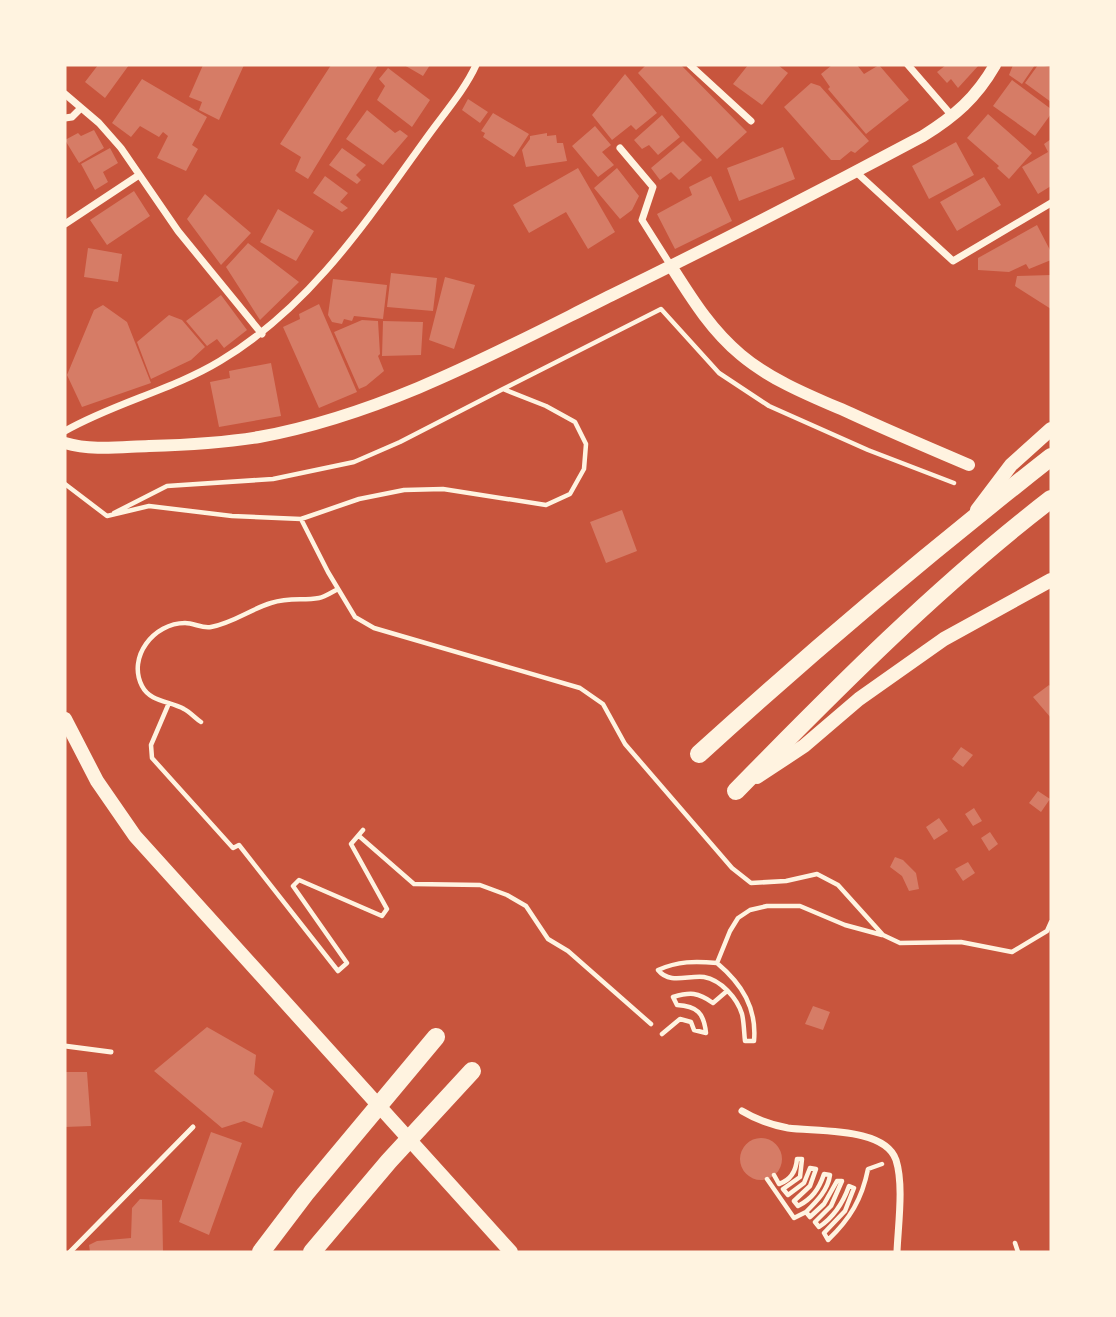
<svg xmlns="http://www.w3.org/2000/svg" width="1116" height="1317" font-family="'Fira Sans',sans-serif">
  <rect width="100%" height="100%" fill="#c8553d"/>
  <path fill="#d67c66" d="M98 65H129L105 98 85 82Z
    M203 65H244L219 120 199 110 202 102 189 97Z
    M331 65H378L308 179 295 171 301 157 280 144Z
    M404 65H430L423 76Z
    M646 65H681L747 132 717 159 638 73Z
    M748 65H778L788 73 762 105 733 84Z
    M832 65H857L864 74 879 65 909 100 866 134 828 89 830 87 821 74Z
    M946 65H979L958 88 951 79 947 83 937 72Z
    M1013 65H1035L1022 84 1009 75Z
    M1038 65 1051 67V102L1025 83Z
    M388 68 430 100 412 127 377 100 385 86 379 79Z
    M625 74 657 113 636 130 631 125 612 140 592 115Z
    M142 79 207 117 192 145 198 149 186 171 157 158 168 136 163 132 159 137 140 126 131 137 112 123Z
    M1012 80 1051 109V114L1035 136 993 106Z
    M811 83 820 86 869 141 855 153 851 151 840 160H831L784 107Z
    M468 99 488 112 480 123 462 110Z
    M367 110 395 133 400 130 408 136 383 165 346 139Z
    M493 113 529 134 514 157 483 137 485 133 481 131Z
    M988 114 1032 153 1009 179 997 168 999 166 967 138Z
    M662 115 680 137 658 155 649 145 642 149 634 140Z
    M595 126 611 145 602 152 614 165 598 177 572 146Z
    M94 130 104 148 79 163 65 140 78 133 81 136Z
    M547 133V136L556 135 557 143H563L567 161 526 167 522 150 530 139V136Z
    M1051 139V186L1038 194 1022 167 1048 152 1044 144Z
    M683 141 702 160 679 180 671 172 660 180 651 168Z
    M956 142 974 175 929 199 912 166Z
    M783 147 795 179 739 201 727 168Z
    M110 148 118 163 103 172 108 182 95 190 81 164Z
    M342 148 366 165 356 175 361 180 357 184 329 165Z
    M578 168 615 232 588 249 566 212 529 233 513 205Z
    M617 168 639 196 632 210 620 219 594 188Z
    M325 176 348 193 340 202 348 208 342 212 313 193Z
    M711 176 732 221 675 249 657 214 692 195 689 187Z
    M984 177 1001 205 957 231 940 202Z
    M134 191 150 216 107 245 90 220Z
    M205 194 251 233 221 265 187 219Z
    M278 209 314 231 296 261 260 242Z
    M1037 225 1051 252V260L1029 269 1026 264 1009 272 978 270V258Z
    M248 243 299 282 260 320 226 267Z
    M88 248 122 254 118 282 84 277Z
    M391 273 437 278 433 311 387 307Z
    M1051 275V309L1015 286 1017 276Z
    M445 277 475 285 454 349 429 340Z
    M333 279 387 285 383 319 354 316 352 321 344 319 342 324 332 322 328 315Z
    M221 295 247 330 224 348 217 339 207 346 186 321Z
    M319 304 357 392 319 408 283 327 300 319 299 314Z
    M103 305 127 322 151 383 82 407 67 375 94 310Z
    M169 315 182 320 205 347 191 360 151 379 137 342Z
    M362 320 378 321 380 354 378 356 384 371 366 386 359 389 334 332Z
    M383 321 423 322 421 355 382 356Z
    M271 363 281 416 219 427 210 382 230 378 229 371Z
    M622 510 637 551 606 563 590 522Z
    M1049 685 1051 687V718L1033 697Z
    M961 747 973 755 963 767 952 759Z
    M1038 791 1050 799 1041 812 1029 803Z
    M974 808 982 821 973 826 965 814Z
    M939 818 948 831 934 840 926 827Z
    M990 832 998 844 989 851 981 838Z
    M895 857 903 860 916 873 919 889 909 891 902 876 890 867Z
    M968 862 975 873 963 881 955 869Z
    M813 1006 830 1012 823 1030 805 1024Z
    M207 1027 256 1055 254 1074 274 1091 262 1128 244 1121 222 1128 154 1071Z
    M65 1072H87L91 1126 65 1127Z
    M211 1132 242 1143 209 1235 179 1222Z
    M740 1159a21 21 0 1 1 42 0a21 21 0 1 1-42 0Z
    M140 1199 162 1200 163 1252H90L89 1245 97 1241 131 1238 132 1208Z"/>
  <g fill="none" stroke-linecap="round" stroke-linejoin="round">
    <path stroke="#fff3e0" stroke-width="4.5" d="M65 484 107 516 149 506 232 516 301 519 359 499 404 490 443 489 546 505 570 494 584 469 586 444 575 422 546 406 503 389 661 309 719 373 769 406 868 450 954 483
      M114 513 167 486 273 479 354 462 400 442 503 389
      M301 519 328 572 355 617 374 628 580 688 603 704 625 744 732 868 751 883 786 881 817 874 838 885 883 935 900 943 961 942 1012 952 1047 931 1051 922
      M169 703 151 745 152 758 233 848 239 845 338 971 347 963 293 886 299 880 382 916 387 909 351 844 363 830
      M201 722C195 718 190 712 184 709 170 701 150 702 142 686 127 657 154 623 185 623 194 623 203 629 211 627 233 623 251 609 271 603 290 597 303 601 319 598 325 597 332 592 338 589
      M359 836 414 884 480 885 507 895 526 906 548 939 568 951 651 1024
      M717 963C695 961 678 961 658 970 670 985 688 975 704 977 721 980 737 998 742 1014 744 1022 744 1033 745 1041H754C757 1008 742 984 717 963L730 931 738 918 750 910 767 906H800L845 925 882 935
      M662 1034 680 1019 691 1022 694 1030 706 1033C704 1013 697 1006 677 1005L673 997C690 992 698 992 713 1003L727 991
      M774 1175 779 1184C791 1180 796 1171 797 1159H802L800 1177 783 1189 788 1195 804 1183 810 1168 816 1169 810 1186 794 1201 798 1206C812 1199 819 1189 824 1174L830 1175C828 1190 817 1201 806 1212L810 1217 824 1204 837 1181H842L831 1206 815 1222 819 1227C834 1217 843 1203 849 1186L854 1188 845 1211 824 1233 828 1240C850 1219 862 1199 868 1169L882 1164
      M767 1179 794 1218 806 1212
      M1015 1243 1018 1252"/>
    <path stroke="#fff3e0" stroke-width="5" d="M65 1046 111 1052
      M70 1252 193 1127"/>
    <path stroke="#fff3e0" stroke-width="7" d="M690 65 751 121
      M908 65 953 117
      M65 94 99 123 121 148 178 231 262 334
      M65 118 72 117 81 108
      M620 148 653 187 642 220 671 266
      M856 172 953 261 1051 203
      M65 224 139 175
      M65 431C114 403 172 390 220 361 309 308 366 222 425 140 441 117 465 90 476 65
      M742 1111C757 1120 771 1125 788 1128 817 1132 885 1127 896 1160 904 1185 898 1226 897 1252"/>
    <path stroke="#fff3e0" stroke-width="12" d="M671 266C692 299 711 330 741 355 772 381 813 397 850 413 889 431 929 448 969 465
      M65 443C92 451 120 447 149 446 186 445 223 443 259 437 385 414 499 351 612 295 716 244 820 191 923 136 955 116 976 98 995 65"/>
    <path stroke="#fff3e0" stroke-width="14" d="M977 510 1011 465 1051 429
      M65 719 97 781 135 836 511 1252
      M757 777 804 746 859 699 944 639 1051 580"/>
    <path stroke="#fff3e0" stroke-width="18" d="M699 754C813 650 930 552 1051 457
      M736 791C836 689 938 586 1051 499
      M261 1252 305 1194 436 1037
      M312 1252 389 1161 472 1071"/>
  </g>
  <rect width="1116" height="1317" fill="none" stroke="#fff3e0" stroke-width="133"/>
</svg>
